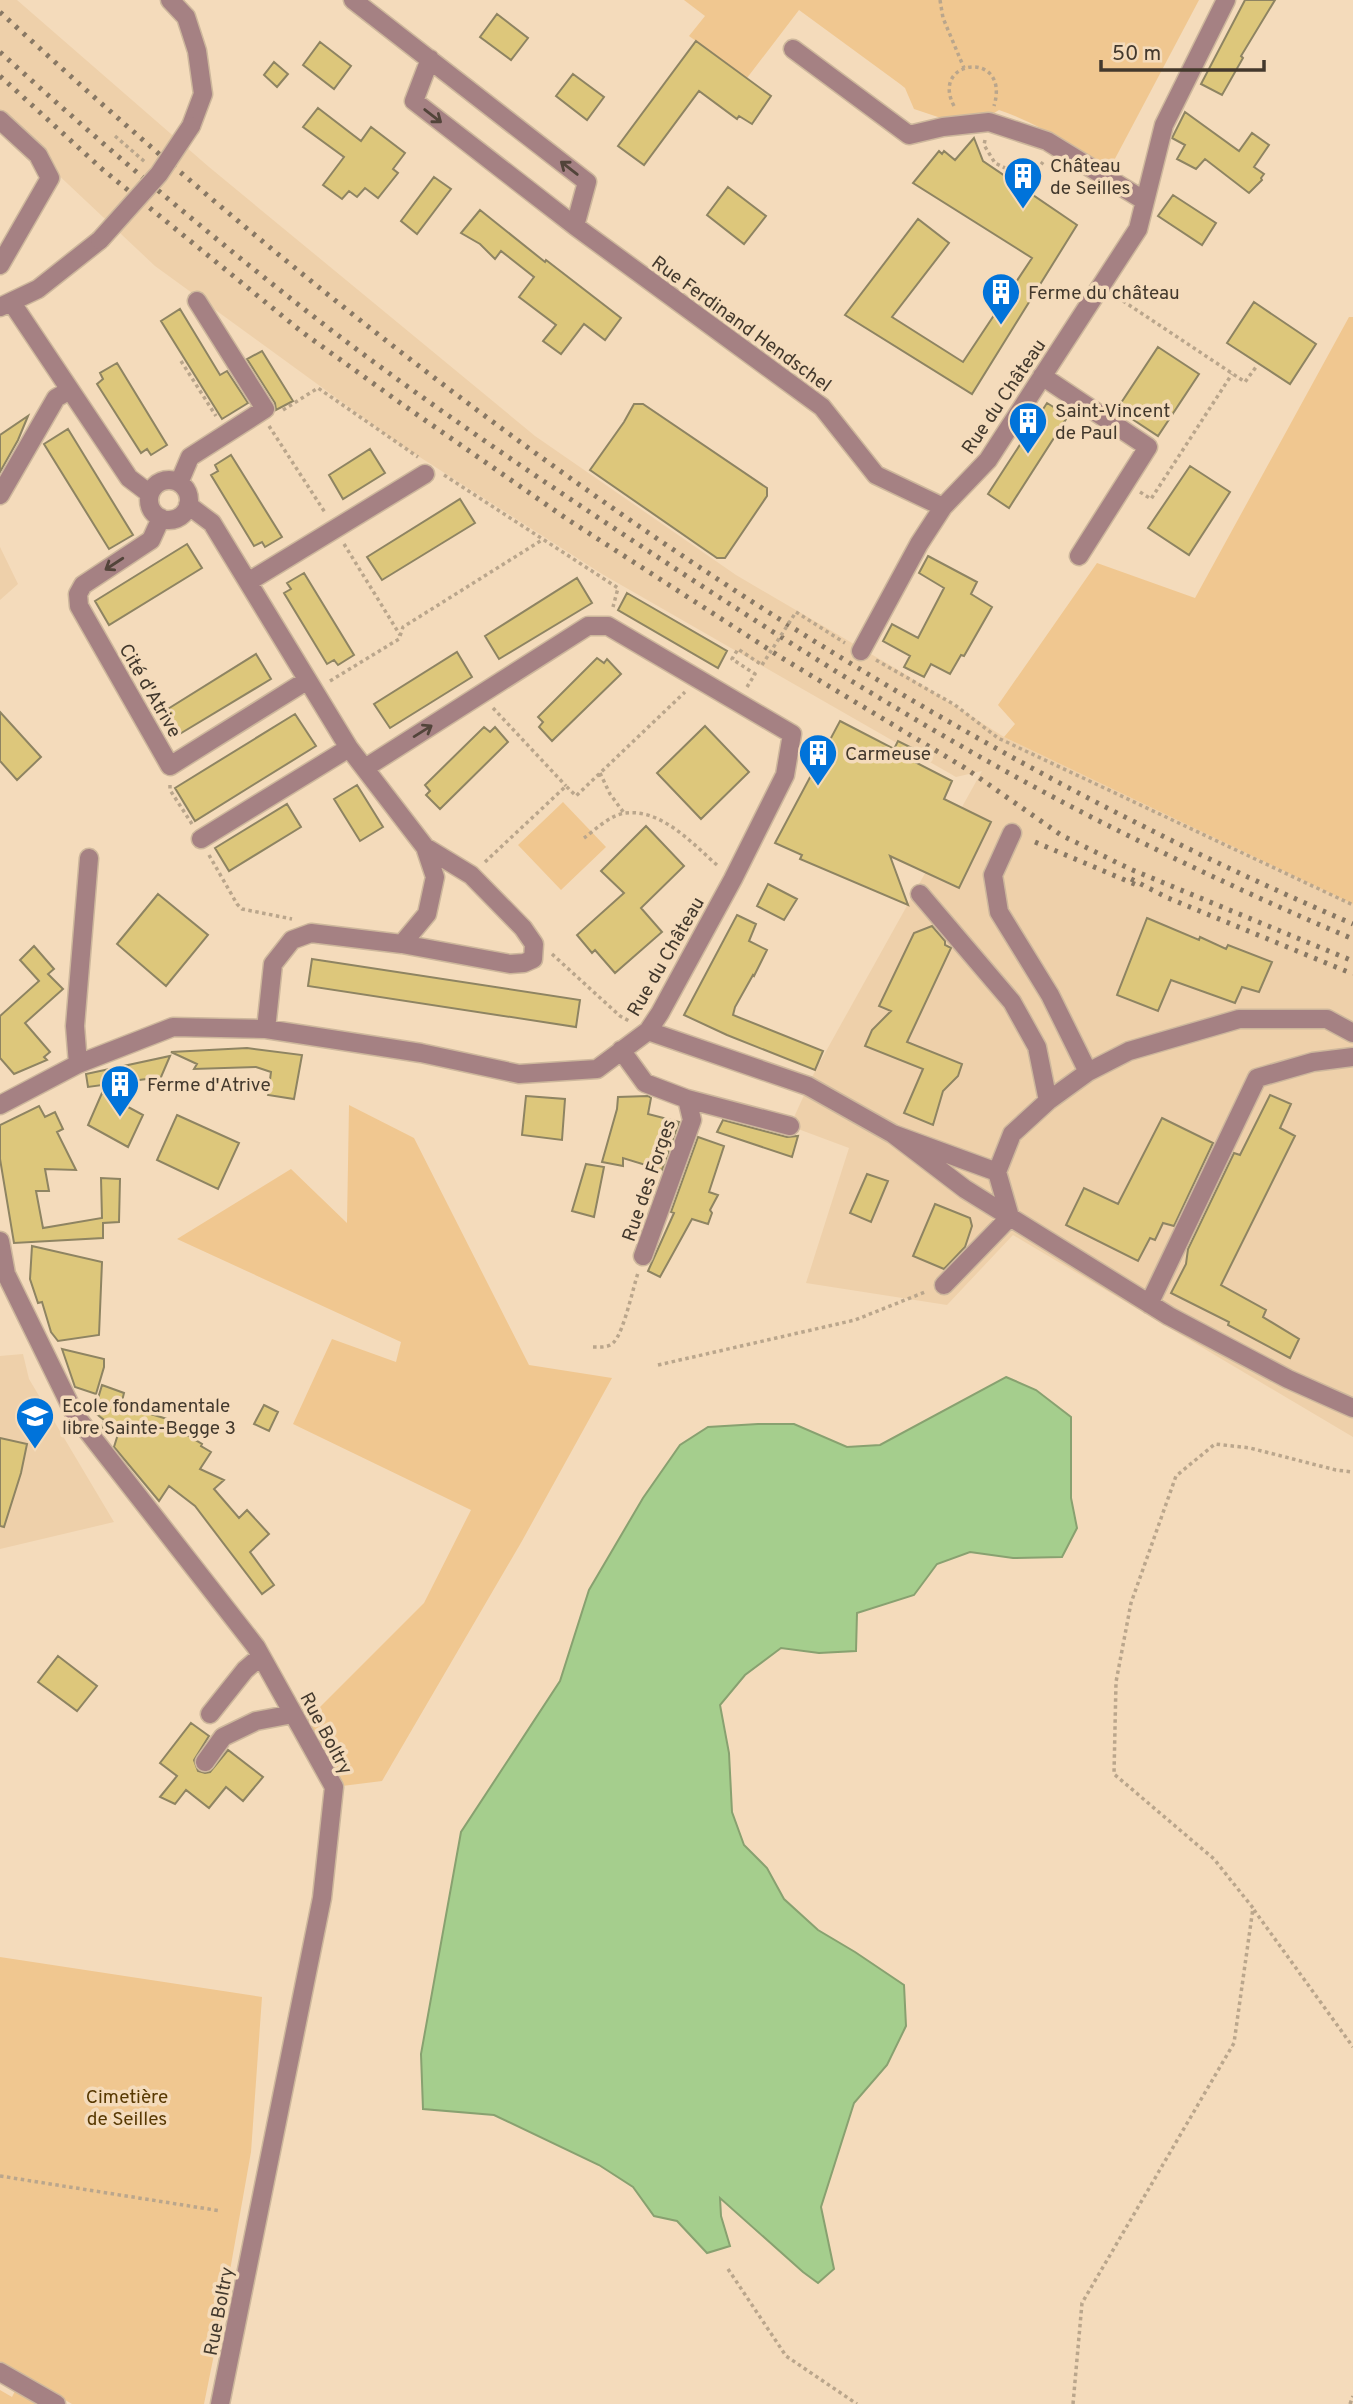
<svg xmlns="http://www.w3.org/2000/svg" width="1353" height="2404" font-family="Overpass,sans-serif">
  <rect width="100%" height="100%" fill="#f4dbbb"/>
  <path fill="#eed0aa" d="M0 0H17L209 167 535 436 736 575 900 671 1004 737 1353 904V1437L1013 1235 947 1305 806 1283 849 1148 790 1126 815 1071 982 771 956 777 602 574 401 445 155 266 0 120Z
    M0 547 18 584 0 600Z
    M23 1354 29 1379 114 1522 0 1549V1356Z"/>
  <path fill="#f0c790" d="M684 0H1199L1109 170C1074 147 1040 124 999 110L994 113 941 118 914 109 905 88 900 84 799 10 747 78 689 36 705 16Z
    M1349 317H1353V904L1004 737 1015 724 998 705 1097 563 1195 598Z
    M563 802 606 847 561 890 518 845Z
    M349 1105 414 1138 529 1365 612 1378 522 1541 382 1781 334 1787 300 1727 424 1603 471 1510 293 1424 332 1339 396 1362 401 1342 177 1239 291 1169 347 1223Z
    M0 1957 262 1997 251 2152 223 2310 204 2404H72L0 2363Z
    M16 2389 43 2404H0V2390L12 2397Z"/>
  <path fill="#a5ce8d" stroke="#88a170" stroke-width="2" d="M1006 1377 1036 1390 1071 1417V1498L1077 1528 1062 1557 1013 1558 970 1552 937 1564 914 1595 857 1613 856 1651 819 1653 781 1648 745 1675 720 1705 729 1753 732 1812 744 1845 767 1868 784 1899 818 1930 855 1952 904 1985 906 2026 887 2065 854 2103 821 2207 834 2269 818 2283 803 2272 720 2198 721 2216 730 2246 707 2253 677 2221 654 2216 633 2187 599 2165 494 2115 423 2109 421 2054 461 1832 560 1681 589 1590 643 1498 680 1445 708 1427 758 1424H794L847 1447 880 1445Z"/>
  <path fill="#ddc77b" stroke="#8e8462" stroke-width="2" d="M1245 0H1275L1241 56 1243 58 1222 95 1201 84Z
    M497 14 528 38 511 60 480 37Z
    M696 41 771 96 752 124 739 116 737 119 699 91 644 165 618 146Z
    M320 42 351 66 334 89 303 65Z
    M274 62 288 74 277 87 264 75Z
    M573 74 604 97 587 120 556 96Z
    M318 108 361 141 371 127 405 153 393 169 398 173 378 198 365 188 357 197 349 191 342 199 323 185 344 157 303 127Z
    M1185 112 1239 151 1252 133 1269 145 1254 167 1264 174 1261 178 1262 180 1249 193 1205 159 1196 169 1177 159 1185 145 1172 138Z
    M974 138 983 161 1077 225 972 394 845 315 918 219 949 243 892 317 963 362 1032 258 913 183 939 151 942 154 944 151 955 160Z
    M434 177 451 189 417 234 401 221Z
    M728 187 766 216 744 244 707 215Z
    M1173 195 1216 223 1202 245 1158 216Z
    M480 210 545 262 546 260 621 318 605 340 584 324 561 354 543 341 556 325 519 297 534 277 501 251 495 259 480 244 461 233Z
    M1254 302 1316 344 1290 384 1227 343Z
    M180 309 220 375 227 371 248 403 222 419 161 321Z
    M1158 347 1199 374 1158 436 1117 409Z
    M262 351 293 401 276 410 275 403 247 359Z
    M117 363 167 445 151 455 147 449 141 453 97 384 103 379 100 373Z
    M1047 403 1068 416 1009 508 988 494Z
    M634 404H643L767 488V496L725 558H717L590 470 624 422Z
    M28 416 18 440 0 472V435Z
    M68 429 133 535 109 549 44 444Z
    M370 449 385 473 343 499 329 475Z
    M231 455 282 537 265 547 262 542 254 546 211 475 218 471 215 465Z
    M1190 466 1230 492 1189 555 1148 528Z
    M460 499 475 523 382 580 367 557Z
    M187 544 202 568 109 625 95 601Z
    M928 556 977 582 971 594 992 607 964 656 961 655 950 674 931 664 924 677 904 667 910 656 883 641 892 624 918 638 944 588 919 573Z
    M304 573 354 655 338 665 334 660 327 664 284 593 291 589 287 583Z
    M577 578 592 603 499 659 485 636Z
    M627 593 727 651 718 668 618 610Z
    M457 652 472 677 390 728 374 704Z
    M256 654 271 679 178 735 163 712Z
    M597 658 604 663 607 659 621 674 552 741 539 727 543 722 538 717Z
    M0 712 41 757 17 780 0 761Z
    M295 714 316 746 195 821 175 788Z
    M840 721 894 749 898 741 920 752 915 762 952 781 944 799 991 822 959 888 890 856 908 905 800 859 802 855 775 843Z
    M705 726 749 772 701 819 657 773Z
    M484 727 490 732 495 727 508 742 440 809 426 795 430 791 425 785Z
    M357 785 383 827 360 841 334 799Z
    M287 804 301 827 229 871 215 848Z
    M646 826 684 866 641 908 662 932 615 973 595 950 592 953 577 935 624 893 601 871Z
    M768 884 797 899 784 920 757 906Z
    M158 894 208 935 166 986 117 944Z
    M737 915 756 924 749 941 767 950 754 976 753 975 735 1007 733 1015 823 1051 815 1070 727 1035 684 1015Z
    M1147 918 1199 940 1200 937 1226 949 1228 945 1272 962 1259 992 1242 987 1235 1003 1171 980 1158 1011 1117 995Z
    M932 926 945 941V945L951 948 907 1042 962 1064 958 1076 943 1091 933 1125 904 1113 923 1069 865 1046 872 1030 891 1011 879 1006 914 933Z
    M34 946 54 969 48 974 63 989 25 1023 50 1052 44 1057 47 1060 14 1074 0 1058V1016L39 981 20 960Z
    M312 959 580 1000 576 1027 308 986Z
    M247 1048 302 1055 294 1099 268 1095 271 1072 256 1067 194 1069 197 1064 171 1052Z
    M170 1056 161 1077 88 1087 86 1074Z
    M102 1093 143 1115 128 1147 88 1125Z
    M1270 1095 1291 1104 1280 1128 1295 1136 1221 1285 1266 1310 1263 1317 1299 1339 1290 1358 1228 1325 1229 1322 1171 1293 1186 1264 1188 1249 1234 1153 1240 1155Z
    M526 1096 565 1099 562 1140 522 1135Z
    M648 1096 651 1098 648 1114 679 1122 662 1170 623 1158V1166L602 1162 617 1109 618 1097Z
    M39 1106 45 1117 55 1112 63 1129 57 1132 76 1170 45 1169 49 1191H36L43 1228 102 1218 101 1178 120 1179 119 1222 103 1223V1238L14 1243 0 1159V1125Z
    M177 1115 239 1143 218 1189 157 1160Z
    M1162 1118 1213 1143 1174 1226 1163 1223 1155 1240 1150 1238 1138 1261 1066 1225 1084 1188 1118 1204Z
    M723 1120 787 1137 798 1136 792 1157 717 1132Z
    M698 1137 724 1146 709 1192 718 1195 710 1210 712 1213 708 1224 692 1219 660 1277 648 1271 674 1213 671 1212Z
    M586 1164 604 1167 594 1217 572 1211Z
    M867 1174 888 1181 871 1222 850 1213Z
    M935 1204 970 1218 972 1226 965 1247 944 1269 913 1256Z
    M32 1246 102 1262 99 1335 58 1341 51 1332 42 1302 38 1303 30 1279Z
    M62 1349 104 1359V1367L96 1394 75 1387Z
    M102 1385 124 1393 121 1405 177 1422 175 1428 202 1444 201 1446 211 1452 200 1469 224 1480 214 1489 239 1518 247 1510 269 1534 250 1552 274 1585 262 1594 195 1506 169 1486 159 1501 114 1447 118 1434 102 1428 104 1420 94 1412Z
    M264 1405 278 1412 269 1431 254 1424Z
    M0 1438 27 1444 21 1473 4 1527 0 1526Z
    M58 1656 97 1686 77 1711 38 1682Z
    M191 1723 209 1736 194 1760 198 1771 205 1773 210 1772 228 1750 263 1777 243 1801 226 1787 209 1808 186 1790 175 1804 160 1797 177 1776 160 1763Z"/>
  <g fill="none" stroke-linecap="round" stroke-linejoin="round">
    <g stroke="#cdb79c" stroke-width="21">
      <path id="minor" d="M170 0 186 17 197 51 203 94 191 126
        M353 0 587 182 575 226
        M793 49 909 135 943 127 989 122 1047 141 1145 201
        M430 59 414 101 575 226 822 407 876 475 943 507
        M0 120 38 155 50 178 0 265
        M12 303 129 478 150 494
        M0 307 38 289 100 240
        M1042 376 1148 447 1079 556
        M149 500a20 20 0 1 1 40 0a20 20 0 1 1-40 0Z
        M179 483 190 457 265 409 197 301
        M0 495 56 398 70 390
        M188 505 212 523 349 748 425 847 435 877 427 914 402 944 311 933 292 940 273 964 266 1029
        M161 518 151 540 83 585 78 594 79 606 170 766 306 681
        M248 582 425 474
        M861 651 919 544 943 507 988 460 1138 229 1164 125 1226 0
        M1012 833 993 875 999 912 1050 995 1088 1072
        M201 839 349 748
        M920 894 1012 1002 1037 1047 1048 1101
        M402 944 510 964 524 963 533 959 534 944 523 928 471 875 425 847
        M648 1031 808 1086 893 1134 997 1172
        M621 1050 645 1083 687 1099 790 1126
        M78 1064 75 1026 89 858
        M0 1105 78 1064 173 1027 266 1029 421 1053 519 1074 597 1069 648 1031 660 1013 733 879 785 775 792 734 608 626H588L365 768
        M893 1134 965 1189 1169 1316 1288 1379 1353 1408
        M0 1241 6 1274 75 1415 256 1647 334 1787 322 1898 220 2404
        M643 1256 692 1120 687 1099
        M944 1285 1010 1217 997 1172 1012 1134 1048 1101 1088 1072 1129 1051 1239 1019H1327L1353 1033
        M1149 1304 1257 1078 1313 1062 1353 1057
        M210 1714 245 1670 261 1656
        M205 1762 223 1737 256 1721 293 1714
        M0 2372 56 2404"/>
    </g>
    <path stroke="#baa68c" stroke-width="3.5" stroke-dasharray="3.5 3.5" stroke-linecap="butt" d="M940 0 943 18 964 68
      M954 106C929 59 1011 49 994 106
      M115 136 145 162
      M985 140 984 145 995 163 1029 180 1043 162
      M1117 297 1245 382 1256 367
      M181 361 216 416
      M283 410 318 388 418 457
      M269 426 326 514
      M444 475 618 588 613 607
      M1140 492 1151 499 1232 374
      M344 544 400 635
      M796 612 845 643
      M876 660 955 705 998 738 1353 905
      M330 681 399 639 403 627 542 540
      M747 687 755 674 732 659 738 649 762 665
      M493 708 566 786
      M600 773 610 794 624 813
      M170 785V790L192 824
      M584 838C595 830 611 814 626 813 662 809 693 844 718 866
      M209 855 237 904 242 909 292 919
      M485 862 566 786 576 796 685 692
      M552 954 620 1016 631 1022
      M593 1347C601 1347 609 1348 614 1342 624 1331 633 1288 638 1273
      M658 1365 855 1320 925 1292
      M1254 1910 1353 2047
      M0 2176 221 2211
      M728 2269 786 2356 857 2404
      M1073 2404 1082 2303 1234 2043 1253 1908 1214 1859 1114 1774 1116 1682 1131 1603 1176 1476 1215 1444 1250 1448 1336 1470 1353 1472
      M1350 2404 1353 2396"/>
    <use href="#minor" stroke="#a58183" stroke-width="18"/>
    <path stroke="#887864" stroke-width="5" stroke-dasharray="3.5 7" stroke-linecap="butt" d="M0 12C402 382 849 708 1353 924
      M0 52C107 149 217 242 331 330 435 409 544 482 653 554 805 654 960 752 1123 833 1199 871 1275 906 1353 939
      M0 76 102 169 302 332 399 402 567 519 782 658 965 768 1061 835 1130 869 1353 961
      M1035 842 1139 886
      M1131 879 1168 898 1353 974"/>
    <g stroke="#cdb79c" stroke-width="21" stroke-linecap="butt">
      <path id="minor-bridge" d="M100 240 159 174 191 126"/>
    </g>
    <path stroke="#baa68c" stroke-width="3.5" stroke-dasharray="3.5 3.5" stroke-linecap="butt" d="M762 665 796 612"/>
    <use href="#minor-bridge" stroke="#a58183" stroke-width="18"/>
  </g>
  <defs><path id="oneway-shaft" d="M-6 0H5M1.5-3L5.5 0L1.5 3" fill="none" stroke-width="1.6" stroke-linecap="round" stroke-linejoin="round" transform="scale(1.75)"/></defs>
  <g stroke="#52443a">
    <use href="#oneway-shaft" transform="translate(433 116) rotate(38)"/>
    <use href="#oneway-shaft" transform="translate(569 168) rotate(-142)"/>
    <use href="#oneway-shaft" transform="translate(114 564) rotate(147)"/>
    <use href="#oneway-shaft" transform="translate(423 731) rotate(-32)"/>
  </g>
  <defs>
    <g id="building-pin" transform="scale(2.0125)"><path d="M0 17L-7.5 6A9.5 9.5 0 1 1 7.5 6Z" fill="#0073da" stroke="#f4dbbb"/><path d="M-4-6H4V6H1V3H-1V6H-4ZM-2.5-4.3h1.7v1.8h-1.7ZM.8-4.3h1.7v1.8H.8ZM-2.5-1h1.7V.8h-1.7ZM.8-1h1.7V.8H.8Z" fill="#fff"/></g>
    <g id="school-pin" transform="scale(2.0125)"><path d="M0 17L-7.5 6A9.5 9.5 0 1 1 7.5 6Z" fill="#0073da" stroke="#f4dbbb"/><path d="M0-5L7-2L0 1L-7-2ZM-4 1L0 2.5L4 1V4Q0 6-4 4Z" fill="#fff"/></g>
  </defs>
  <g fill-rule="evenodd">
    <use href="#building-pin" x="1023" y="176"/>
    <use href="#building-pin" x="1001" y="292"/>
    <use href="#building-pin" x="1028" y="421"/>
    <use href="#building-pin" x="818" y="753"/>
    <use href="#building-pin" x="120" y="1084"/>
    <use href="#school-pin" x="35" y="1416"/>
  </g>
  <g text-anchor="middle" stroke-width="7" stroke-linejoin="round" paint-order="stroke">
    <g font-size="19" fill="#43392d" stroke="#f4dbbb" text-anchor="start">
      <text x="1050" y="172">Château<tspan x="1050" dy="22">de Seilles</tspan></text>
      <text x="1028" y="299">Ferme du château</text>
      <text x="1055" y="417">Saint-Vincent<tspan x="1055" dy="22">de Paul</tspan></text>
      <text x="845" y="760">Carmeuse</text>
      <text x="147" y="1091">Ferme d'Atrive</text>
      <text x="62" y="1412">Ecole fondamentale<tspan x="62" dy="22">libre Sainte-Begge 3</tspan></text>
    </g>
    <g font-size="19" fill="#43392d" stroke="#f4dbbb">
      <text transform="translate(742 323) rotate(36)" y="7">Rue Ferdinand Hendschel</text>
      <text transform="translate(1003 396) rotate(-56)" y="7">Rue du Château</text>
      <text transform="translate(151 690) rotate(60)" y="7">Cité d'Atrive</text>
      <text transform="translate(665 956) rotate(-60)" y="7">Rue du Château</text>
      <text transform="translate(648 1180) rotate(-71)" y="7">Rue des Forges</text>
      <text transform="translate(327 1733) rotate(62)" y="7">Rue Boltry</text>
      <text transform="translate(218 2311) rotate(-79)" y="7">Rue Boltry</text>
    </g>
    <g font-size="19" fill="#583902" stroke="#f4dbbb">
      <text x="127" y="2103">Cimetière<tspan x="127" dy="22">de Seilles</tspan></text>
    </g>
  </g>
  <path d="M1101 60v10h163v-10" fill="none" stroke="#43392d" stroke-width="3.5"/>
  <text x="1112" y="60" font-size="21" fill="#43392d" stroke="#f4dbbb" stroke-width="5" paint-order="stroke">50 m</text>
</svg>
